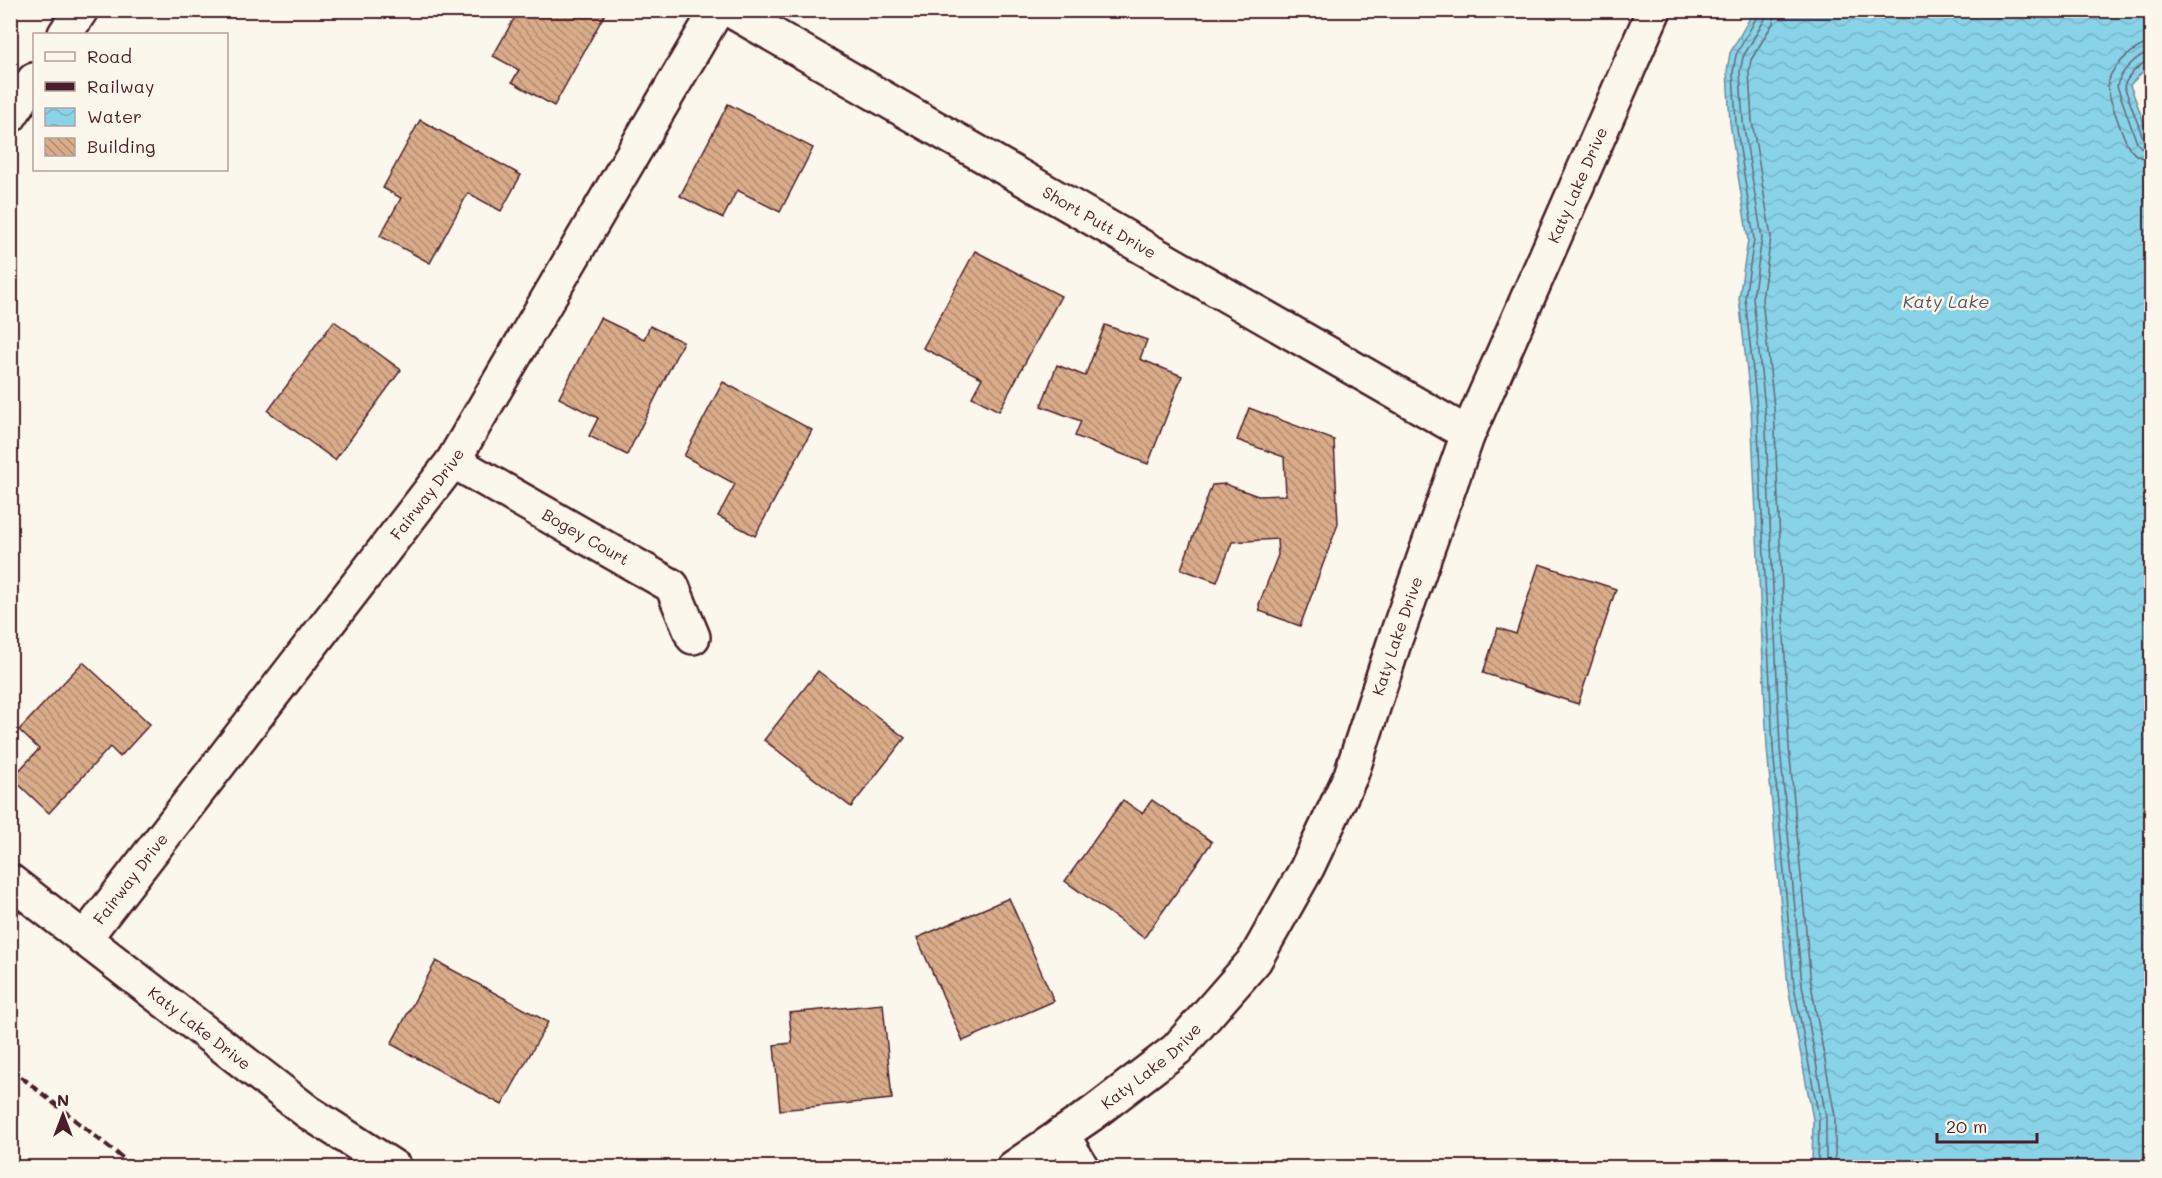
<svg xmlns="http://www.w3.org/2000/svg" width="2162" height="1178" font-family="Mali,sans-serif">
  <defs>
    <pattern id="water-waves" width="16" height="10" patternUnits="userSpaceOnUse" patternTransform="scale(1.5)"><rect width="16" height="10" fill="#88d3e8"/><path d="M0 5q4-4 8 0t8 0" fill="none" stroke="#77b5c7"/></pattern>
    <pattern id="building-back-hatch" width="6" height="6" patternUnits="userSpaceOnUse" patternTransform="scale(1.5)"><rect width="6" height="6" fill="#d9ac8a"/><path d="M-1 5l2 2M0 0l6 6M5-1l2 2" fill="none" stroke="#b28b71"/></pattern>
  </defs>
  <rect width="100%" height="100%" fill="#fbf7ec"/>
  <filter id="ink" filterUnits="userSpaceOnUse"><feTurbulence type="fractalNoise" baseFrequency=".0167" numOctaves="2"/><feDisplacementMap in="SourceGraphic" scale="12" xChannelSelector="R" yChannelSelector="G"/><feConvolveMatrix kernelMatrix="1 2 1 2 8 2 1 2 1" color-interpolation-filters="sRGB"/></filter>
  <g filter="url(#ink)">
    <path fill="url(#water-waves)" stroke="#6f8b9c" stroke-width="1.5" d="M1754 11H2151V63L2130 85 2152 144 2151 1167H1812L1813 1119 1788 987 1767 748 1751 408 1739 298 1748 240 1730 123 1727 71 1730 53Z"/>
    <g fill="none" stroke-linecap="round" stroke-linejoin="round">
      <path stroke="#636777" stroke-width="1.5" d="M1759 10 1758 15 1736 55 1733 72 1736 123 1754 239 1745 298 1757 408 1773 748 1794 986 1819 1118 1818 1168
        M1767 10 1765 19 1743 57 1740 72 1743 122 1762 238 1753 298 1765 408 1780 747 1802 985 1826 1117V1168
        M1776 10 1773 23 1751 60 1749 73 1752 121 1771 237 1762 299 1774 407 1789 747 1811 984 1835 1116V1168
        M2152 43C2136 44 2108 69 2108 85 2107 94 2125 143 2131 150 2136 157 2143 159 2152 159
        M2152 52C2138 53 2119 73 2117 86L2137 143 2143 149 2152 150
        M2152 60C2141 61 2128 76 2124 86L2143 138 2147 142 2152 143"/>
    </g>
    <path fill="url(#building-back-hatch)" stroke="#4a1f2b" stroke-width="1.5" d="M519 10H607L554 106 512 82 519 70 493 56Z
      M728 104 813 148 780 212 737 190 723 218 680 196Z
      M420 120 521 175 501 211 468 193 430 263 380 236 401 198 383 188Z
      M975 251 1061 296 999 411 972 397 982 378 923 348Z
      M600 318 644 339 650 326 683 342 627 455 589 436 598 418 559 398Z
      M334 321 401 370 335 460 268 411Z
      M1105 325 1147 340 1140 359 1182 376 1148 464 1075 436 1081 421 1041 406 1057 365 1085 376Z
      M723 382 812 430 755 536 718 516 735 484 684 456Z
      M1249 408 1334 440 1338 524 1300 626 1260 611 1259 604 1278 555 1277 539 1232 542 1217 582 1181 569 1212 485 1225 484 1258 496 1286 495 1284 457 1237 440Z
      M1539 564 1616 589 1578 704 1483 673 1498 628 1516 634Z
      M83 662 150 724 120 757 110 747 49 813 12 778 39 749 19 730Z
      M818 671 905 738 851 807 764 740Z
      M1123 800 1142 813 1152 800 1212 842 1144 938 1065 881Z
      M1009 898 1054 1001 963 1041 917 938Z
      M436 961 548 1022 502 1105 391 1044Z
      M883 1004 892 1099 780 1110 774 1045 792 1043 789 1013Z"/>
    <g fill="none" stroke-linecap="round" stroke-linejoin="round">
      <g stroke="#4a1f2b" stroke-width="38">
        <g id="minor">
          <path id="s1" d="M730 10 1468 434"/>
          <path d="M65 34 81 10"/>
          <path d="M10 116 34 80"/>
          <path id="s2" d="M453 461 672 586 693 637"/>
          <path id="s3" d="M10 881 308 1112 395 1168"/>
          <path id="s4" d="M84 939 453 461 717 10"/>
          <path d="M1062 1134 1082 1168"/>
          <path id="s5" d="M1013 1168 1092 1114 1177 1049 1255 960 1307 868 1351 775 1395 640 1468 434 1654 10"/>
        </g>
      </g>
      <use href="#minor" stroke="#fbf7ec" stroke-width="33"/>
      <path stroke="#4a1f2b" stroke-width="4.5" stroke-dasharray="9 4.5" stroke-linecap="butt" d="M10 1068 135 1168"/>
    </g>
  </g>
  <g text-anchor="middle" stroke-width="5" stroke-linejoin="round" paint-order="stroke">
    <g font-size="16" fill="#4a1f2b" stroke="#fbf7ec">
      <text dy="6" stroke="none"><textPath href="#s5" startOffset="1162">Katy Lake Drive</textPath></text>
      <text dy="6" stroke="none"><textPath href="#s1" startOffset="426">Short Putt Drive</textPath></text>
      <text dy="6" stroke="none"><textPath href="#s4" startOffset="562">Fairway Drive</textPath></text>
      <text dy="6" stroke="none"><textPath href="#s2" startOffset="153">Bogey Court</textPath></text>
      <text dy="6" stroke="none"><textPath href="#s5" startOffset="676">Katy Lake Drive</textPath></text>
      <text dy="6" stroke="none"><textPath href="#s4" startOffset="76">Fairway Drive</textPath></text>
      <text dy="6" stroke="none"><textPath href="#s3" startOffset="240">Katy Lake Drive</textPath></text>
      <text dy="6" stroke="none"><textPath href="#s5" startOffset="172">Katy Lake Drive</textPath></text>
    </g>
    <g font-size="18" font-style="italic" fill="#5d5564" stroke="#fbf7ec">
      <text x="1946" y="308">Katy Lake</text>
    </g>
  </g>
  <rect width="2162" height="1178" fill="none" stroke="#fbf7ec" stroke-width="36"/>
  <rect x="18" y="18" width="2126" height="1142" fill="none" stroke="#4a1f2b" stroke-width="2" filter="url(#ink)"/>
  <rect x="33" y="33" width="195" height="138" fill="#fbf7ec" stroke="#b4a19f" stroke-width="1.5"/>
  <rect x="45" y="52" width="30" height="9" fill="#fbf7ec" stroke="#b4a19f" stroke-width="1.5"/>
  <text x="87" y="63" font-size="18" fill="#4a1f2b">Road</text>
  <rect x="45" y="82" width="30" height="9" fill="#4a1f2b" stroke="#b4a19f" stroke-width="1.5"/>
  <text x="87" y="93" font-size="18" fill="#4a1f2b">Railway</text>
  <rect x="45" y="108" width="30" height="18" fill="url(#water-waves)" stroke="#b4a19f" stroke-width="1.5"/>
  <text x="87" y="123" font-size="18" fill="#4a1f2b">Water</text>
  <rect x="45" y="138" width="30" height="18" fill="url(#building-back-hatch)" stroke="#b4a19f" stroke-width="1.5"/>
  <text x="87" y="153" font-size="18" fill="#4a1f2b">Building</text>
  <g transform="translate(63 1115)" stroke="#fbf7ec" stroke-width="4.5" paint-order="stroke">
  <path d="M0-4.5L10 22L0 15L-10 22Z" fill="#4a1f2b"/>
  <text y="-9" font-size="16" font-weight="bold" text-anchor="middle" fill="#4a1f2b">N</text>
  </g>
  <path d="M1937 1133v9h100v-9" fill="none" stroke="#4a1f2b" stroke-width="3"/>
  <text x="1946" y="1133" font-size="18" fill="#4a1f2b" stroke="#fbf7ec" stroke-width="4.5" paint-order="stroke">20 m</text>
</svg>
